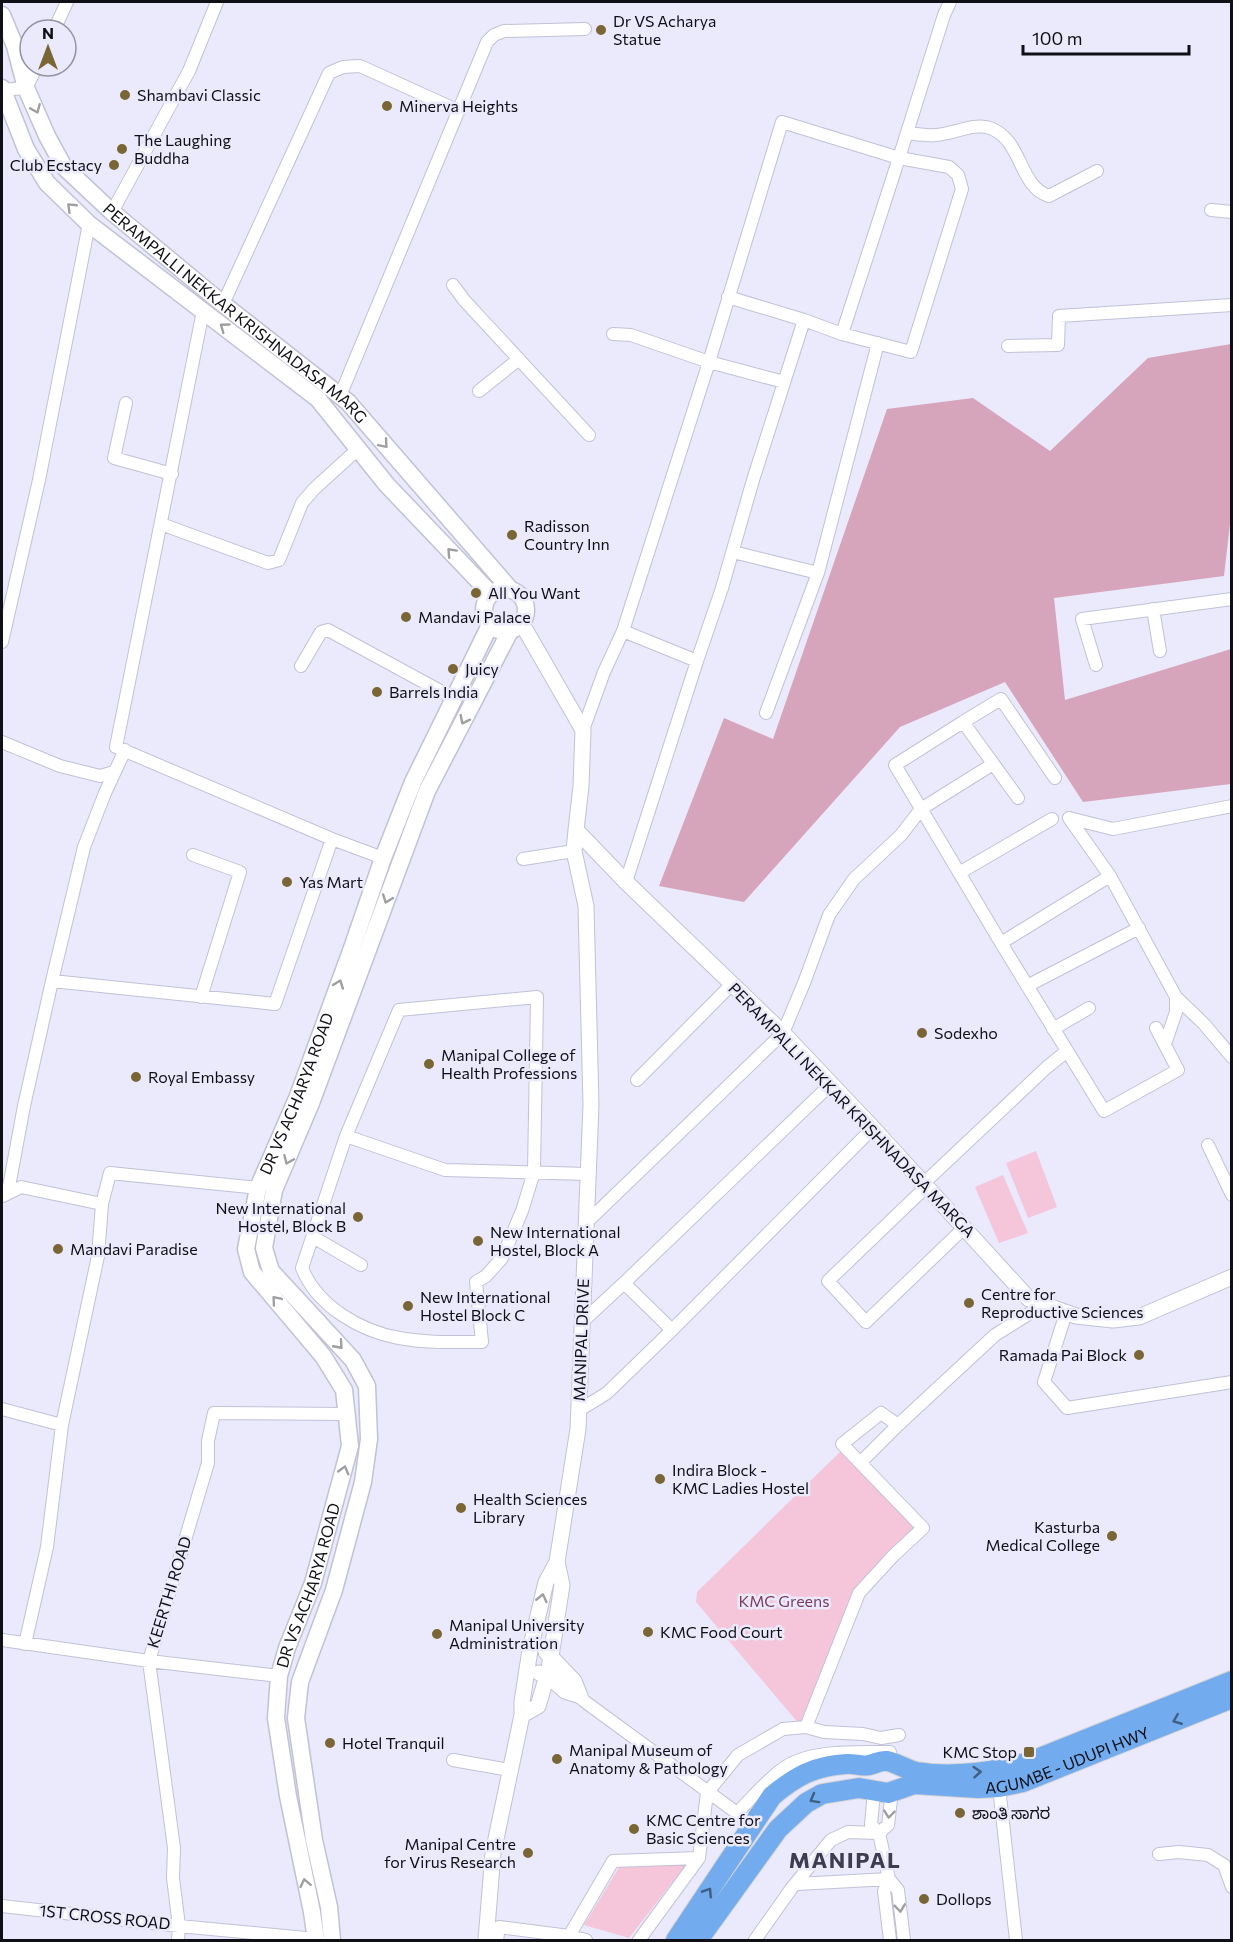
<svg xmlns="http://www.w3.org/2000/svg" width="1233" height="1942" font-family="Commissioner,'Noto Sans Kannada',sans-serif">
  <rect width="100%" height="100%" fill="#eaeafc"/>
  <path fill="#f5c5da" d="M1036 1151 1057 1207 1028 1218 1006 1163Z
    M1003 1175 1028 1233 999 1243 975 1187Z
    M843 1449 921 1528 860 1592 805 1731 696 1602 697 1592Z
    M620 1866H685L629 1938 584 1925Z"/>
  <path fill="#d7a5bb" d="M1231 344 1232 506 1224 576 1054 598 1065 700 1231 649V784L1083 802 1005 682 900 727 744 902 659 886 724 718 773 739 887 409 973 398 1050 451 1148 358Z"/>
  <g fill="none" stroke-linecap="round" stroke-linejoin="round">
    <g stroke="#c1c1d7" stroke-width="14">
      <path id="minor" d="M54 30 67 2
        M2 90 26 88 37 66
        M907 133C916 134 926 136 935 135 952 135 973 122 990 128 1023 140 1018 186 1049 196L1097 171
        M1211 210 1232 212
        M112 212 189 71 217 2
        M453 285 464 300 589 435
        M728 297 804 320
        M223 304 329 73 343 67 360 66 459 111
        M203 311 116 747 332 839 383 858
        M613 334 631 335 709 362 784 382
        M1008 346 1058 345 1059 316 1232 305
        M479 391 519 359
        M340 396 487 42 494 35 504 31 585 29
        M126 403 114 458 172 474
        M161 524 268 563 279 560 302 503 314 489 358 449
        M733 552 818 573 766 713
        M818 573 878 343
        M1153 609 1160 651
        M623 631 697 661 722 588 753 480 804 320 842 334
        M2 642 39 480 89 224
        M1096 665 1082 619 1232 599
        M301 666 321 632 328 630 455 699
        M963 722 1001 699 1055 778
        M583 730 604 672 623 631 709 362 782 122 899 158 842 334 911 352 962 189 958 175 949 167 899 158 944 15 950 2
        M2 742 60 766 100 776 114 772
        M125 750 105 793 84 847 52 981 275 1004 332 839
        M1018 798 963 722 895 765 1001 943 1104 1111 1178 1070 1156 1028
        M1069 818 1110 876 1176 997V1012L1165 1044
        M1069 818 1113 829 1232 806
        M193 855 240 872 201 997
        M523 859 574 851
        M959 873 1052 819
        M626 882 697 661
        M1001 943 1110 876
        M1027 986 1139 928
        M1176 997 1204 1024 1232 1057
        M1053 1029 1089 1008
        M637 1080 732 984
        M831 1084 624 1283 672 1330 873 1128
        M346 1136 399 1010 537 997 534 1172 522 1211 502 1258 486 1276 476 1282 482 1342C454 1342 426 1343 399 1338 360 1331 317 1306 302 1268L346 1136 445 1170 588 1174
        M1208 1145 1232 1195
        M924 1183 1046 1068 1067 1051
        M927 1186 828 1281 866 1322 965 1227
        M2 1190 8 1192 24 1106 52 981
        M3 1196 21 1187 102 1204
        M586 1223 783 1033 804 983 829 915 854 879 901 835 921 809 993 764
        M313 1237 361 1265
        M1066 1313 1044 1382 1067 1408 1232 1382
        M582 1322 624 1283
        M2 1409 62 1425
        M578 1411 607 1393 672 1330
        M860 1463 898 1425 995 1335 1043 1305
        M2 1640 149 1661 279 1676
        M25 1644 47 1547 62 1425 98 1256 102 1204 110 1173 258 1188
        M580 1696 584 1701 752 1824
        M806 1727 859 1593 893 1556 923 1528 842 1444 881 1413 898 1425
        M453 1760 510 1770
        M999 1787 1016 1940
        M874 1791 871 1825 879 1833
        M737 1813C751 1799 765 1782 781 1770 808 1749 857 1752 890 1752
        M879 1833 889 1879 898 1890 904 1940
        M879 1833 888 1825 892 1791
        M1159 1854 1179 1852 1208 1855 1224 1865 1232 1887
        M889 1879 884 1891 890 1940
        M797 1884 889 1879
        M2 1906 179 1926 316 1939
        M569 1936 586 1940
        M178 1940 179 1926 173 1878 174 1848 149 1661 208 1463V1441L214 1413 347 1414
        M497 1940 499 1927 569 1936 613 1861 699 1858 707 1793 738 1755 783 1729 806 1727 824 1732 863 1734 881 1738 899 1735
        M639 1940 699 1858
        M755 1940 791 1889 831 1840 848 1832 879 1833"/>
    </g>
    <g stroke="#c1c1d7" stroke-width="17">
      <path id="tertiary" d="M522 624 583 730 581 786 576 830 626 882 783 1033 873 1128 1029 1299 1076 1316 1113 1320 1139 1317 1232 1277
        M546 1652 574 1681 580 1696
        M539 1673 547 1675 565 1691 580 1696
        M522 1715 538 1706 549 1669 562 1585 557 1562
        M486 1940 493 1853 522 1715V1702L530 1650 546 1582 557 1562 578 1429 591 1105 586 906 574 851 576 830"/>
    </g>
    <g stroke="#c1c1d7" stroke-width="19">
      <g id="secondary">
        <path id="s1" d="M2 15 15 46 26 88 47 136 64 167 112 212 223 304 348 402 510 589"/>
        <path d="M2 88 26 149 47 183 89 224 318 399 387 485 491 594"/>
        <circle cx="505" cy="610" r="21"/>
        <path id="s2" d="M316 1940 312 1912 288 1796 276 1718 279 1676 287 1648 313 1583 350 1446 344 1390 323 1356 252 1272 246 1249 258 1188 298 1096 352 948 383 858 413 782 490 625"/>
        <path d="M332 1940 329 1907 314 1840 296 1718 300 1682 334 1590 363 1482 369 1439 367 1386 353 1360 271 1271 264 1248 274 1190 311 1103 427 791 510 631"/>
      </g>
    </g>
    <g stroke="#d4d4d5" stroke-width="22">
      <g id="trunk">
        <path d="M676 1940 772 1796C796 1776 814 1766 846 1764 853 1763 863 1767 869 1765 876 1764 879 1760 887 1761 897 1763 907 1770 917 1772 952 1778 999 1772 1032 1761L1232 1681"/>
        <path id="s3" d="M698 1940 778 1829 806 1803 822 1794 859 1788 888 1793 914 1784 978 1788 999 1787 1023 1782 1232 1698"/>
      </g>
    </g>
    <use href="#minor" stroke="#fff" stroke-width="12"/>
    <use href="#tertiary" stroke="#fff" stroke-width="15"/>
    <use href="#secondary" stroke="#fff" stroke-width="16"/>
    <use href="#trunk" stroke="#72abee" stroke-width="20"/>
  </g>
  <defs><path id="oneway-chevron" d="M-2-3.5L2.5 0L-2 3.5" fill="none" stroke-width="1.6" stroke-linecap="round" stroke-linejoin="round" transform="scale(1.5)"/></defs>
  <g stroke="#9f9fa2">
    <use href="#oneway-chevron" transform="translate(36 109) rotate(67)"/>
    <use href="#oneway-chevron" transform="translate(71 207) rotate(-136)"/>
    <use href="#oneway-chevron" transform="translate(224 327) rotate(-144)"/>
    <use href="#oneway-chevron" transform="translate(384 444) rotate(49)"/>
    <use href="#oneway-chevron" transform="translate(451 552) rotate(-133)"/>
    <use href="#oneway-chevron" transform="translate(464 720) rotate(117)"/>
    <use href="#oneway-chevron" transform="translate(387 899) rotate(110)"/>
    <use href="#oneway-chevron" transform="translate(339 984) rotate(-70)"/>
    <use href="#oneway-chevron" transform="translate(288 1160) rotate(113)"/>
    <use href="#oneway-chevron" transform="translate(276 1300) rotate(-130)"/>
    <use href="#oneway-chevron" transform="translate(339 1345) rotate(48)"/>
    <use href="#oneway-chevron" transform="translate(344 1470) rotate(-75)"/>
    <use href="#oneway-chevron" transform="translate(542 1598) rotate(-77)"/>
    <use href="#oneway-chevron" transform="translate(889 1814) rotate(96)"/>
    <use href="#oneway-chevron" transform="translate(305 1883) rotate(-102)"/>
    <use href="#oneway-chevron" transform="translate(900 1908) rotate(83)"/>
  </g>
  <g stroke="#405d82">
    <use href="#oneway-chevron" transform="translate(1177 1720) rotate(158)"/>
    <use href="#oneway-chevron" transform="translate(977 1772) rotate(-4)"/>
    <use href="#oneway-chevron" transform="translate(814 1799) rotate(151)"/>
    <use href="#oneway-chevron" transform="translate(708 1892) rotate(-57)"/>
  </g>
  <g fill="#7a6635" stroke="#eaeafc" stroke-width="2">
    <circle cx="601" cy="30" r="6"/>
    <circle cx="125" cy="95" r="6"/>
    <circle cx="387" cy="106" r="6"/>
    <circle cx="122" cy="149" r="6"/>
    <circle cx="114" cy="165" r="6"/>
    <circle cx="512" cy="535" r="6"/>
    <circle cx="476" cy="593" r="6"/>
    <circle cx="406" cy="617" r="6"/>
    <circle cx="453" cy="669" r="6"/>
    <circle cx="377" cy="692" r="6"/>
    <circle cx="287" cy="882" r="6"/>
    <circle cx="922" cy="1033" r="6"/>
    <circle cx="429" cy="1064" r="6"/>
    <circle cx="136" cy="1077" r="6"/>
    <circle cx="358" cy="1217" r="6"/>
    <circle cx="478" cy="1241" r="6"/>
    <circle cx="58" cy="1249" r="6"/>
    <circle cx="969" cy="1303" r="6"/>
    <circle cx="408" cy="1306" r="6"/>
    <circle cx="1139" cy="1355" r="6"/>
    <circle cx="660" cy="1479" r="6"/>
    <circle cx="461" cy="1508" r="6"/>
    <circle cx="1112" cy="1536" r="6"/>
    <circle cx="648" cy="1632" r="6"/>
    <circle cx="437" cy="1634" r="6"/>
    <circle cx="330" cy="1743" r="6"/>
    <rect x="1023" y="1746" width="12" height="12" rx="3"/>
    <circle cx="557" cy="1759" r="6"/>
    <circle cx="960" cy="1813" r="6"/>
    <circle cx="634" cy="1829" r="6"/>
    <circle cx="528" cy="1853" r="6"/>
    <circle cx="924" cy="1899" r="6"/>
  </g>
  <g text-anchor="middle" stroke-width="5" stroke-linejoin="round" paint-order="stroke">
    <g font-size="16" fill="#0f0f16" stroke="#eaeafc" text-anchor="start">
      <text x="613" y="27">Dr VS Acharya<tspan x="613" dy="18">Statue</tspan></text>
      <text x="137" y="101">Shambavi Classic</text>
      <text x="399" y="112">Minerva Heights</text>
      <text x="134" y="146">The Laughing<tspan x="134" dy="18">Buddha</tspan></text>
      <text x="102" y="171" text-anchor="end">Club Ecstacy</text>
      <text x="524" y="532">Radisson<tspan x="524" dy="18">Country Inn</tspan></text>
      <text x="488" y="599">All You Want</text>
      <text x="418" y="623">Mandavi Palace</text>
      <text x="465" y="675">Juicy</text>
      <text x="389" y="698">Barrels India</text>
      <text x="299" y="888">Yas Mart</text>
      <text x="934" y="1039">Sodexho</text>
      <text x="441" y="1061">Manipal College of<tspan x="441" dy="18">Health Professions</tspan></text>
      <text x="148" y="1083">Royal Embassy</text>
      <text x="346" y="1214" text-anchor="end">New International<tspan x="346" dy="18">Hostel, Block B</tspan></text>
      <text x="490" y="1238">New International<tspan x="490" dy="18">Hostel, Block A</tspan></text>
      <text x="70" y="1255">Mandavi Paradise</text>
      <text x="981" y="1300">Centre for<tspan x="981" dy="18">Reproductive Sciences</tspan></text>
      <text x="420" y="1303">New International<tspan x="420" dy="18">Hostel Block C</tspan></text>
      <text x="1127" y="1361" text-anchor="end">Ramada Pai Block</text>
      <text x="672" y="1476">Indira Block -<tspan x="672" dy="18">KMC Ladies Hostel</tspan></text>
      <text x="473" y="1505">Health Sciences<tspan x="473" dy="18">Library</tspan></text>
      <text x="1100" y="1533" text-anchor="end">Kasturba<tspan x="1100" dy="18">Medical College</tspan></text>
      <text x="449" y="1631">Manipal University<tspan x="449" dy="18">Administration</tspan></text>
      <text x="660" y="1638">KMC Food Court</text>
      <text x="342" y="1749">Hotel Tranquil</text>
      <text x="569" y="1756">Manipal Museum of<tspan x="569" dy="18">Anatomy &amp; Pathology</tspan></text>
      <text x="1017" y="1758" text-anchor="end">KMC Stop</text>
      <text x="972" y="1819">ಶಾಂತಿ ಸಾಗರ</text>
      <text x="646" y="1826">KMC Centre for<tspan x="646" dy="18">Basic Sciences</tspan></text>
      <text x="516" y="1850" text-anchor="end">Manipal Centre<tspan x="516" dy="18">for Virus Research</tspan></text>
      <text x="936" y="1905">Dollops</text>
    </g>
    <g font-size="16" fill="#0f0f16" stroke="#eaeafc">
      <text dy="6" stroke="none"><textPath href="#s1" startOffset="390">PERAMPALLI NEKKAR KRISHNADASA MARG</textPath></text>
      <text dy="6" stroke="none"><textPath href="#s2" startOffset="903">DR VS ACHARYA ROAD</textPath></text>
      <text transform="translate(852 1110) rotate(46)" y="6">PERAMPALLI NEKKAR KRISHNADASA MARGA</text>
      <text transform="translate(581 1340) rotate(-88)" y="6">MANIPAL DRIVE</text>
      <text dy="6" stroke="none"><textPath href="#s2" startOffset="363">DR VS ACHARYA ROAD</textPath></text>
      <text transform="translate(169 1592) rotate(-73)" y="6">KEERTHI ROAD</text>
      <text dy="6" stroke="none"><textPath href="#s3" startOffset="446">AGUMBE - UDUPI HWY</textPath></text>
      <text transform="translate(105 1917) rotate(6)" y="6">1ST CROSS ROAD</text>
    </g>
    <g font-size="16" fill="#7c3e5d" stroke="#eaeafc">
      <text x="784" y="1607">KMC Greens</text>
    </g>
    <g font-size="22" font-weight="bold" letter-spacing="1.5" fill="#3e3d4f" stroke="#eaeafc">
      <text x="845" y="1868">MANIPAL</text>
    </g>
  </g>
  <rect width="1233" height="1942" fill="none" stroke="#0f0f16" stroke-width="6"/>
  <g transform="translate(48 48)"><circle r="28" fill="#eaeafc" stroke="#9292a0" stroke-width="1.5"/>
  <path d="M0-4.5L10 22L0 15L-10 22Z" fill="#7a6635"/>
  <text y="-9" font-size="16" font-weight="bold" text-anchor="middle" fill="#0f0f16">N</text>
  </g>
  <path d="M1023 45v9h166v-9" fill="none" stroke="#0f0f16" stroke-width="3"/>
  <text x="1032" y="45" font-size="18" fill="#0f0f16" stroke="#eaeafc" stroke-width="4.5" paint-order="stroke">100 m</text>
</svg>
